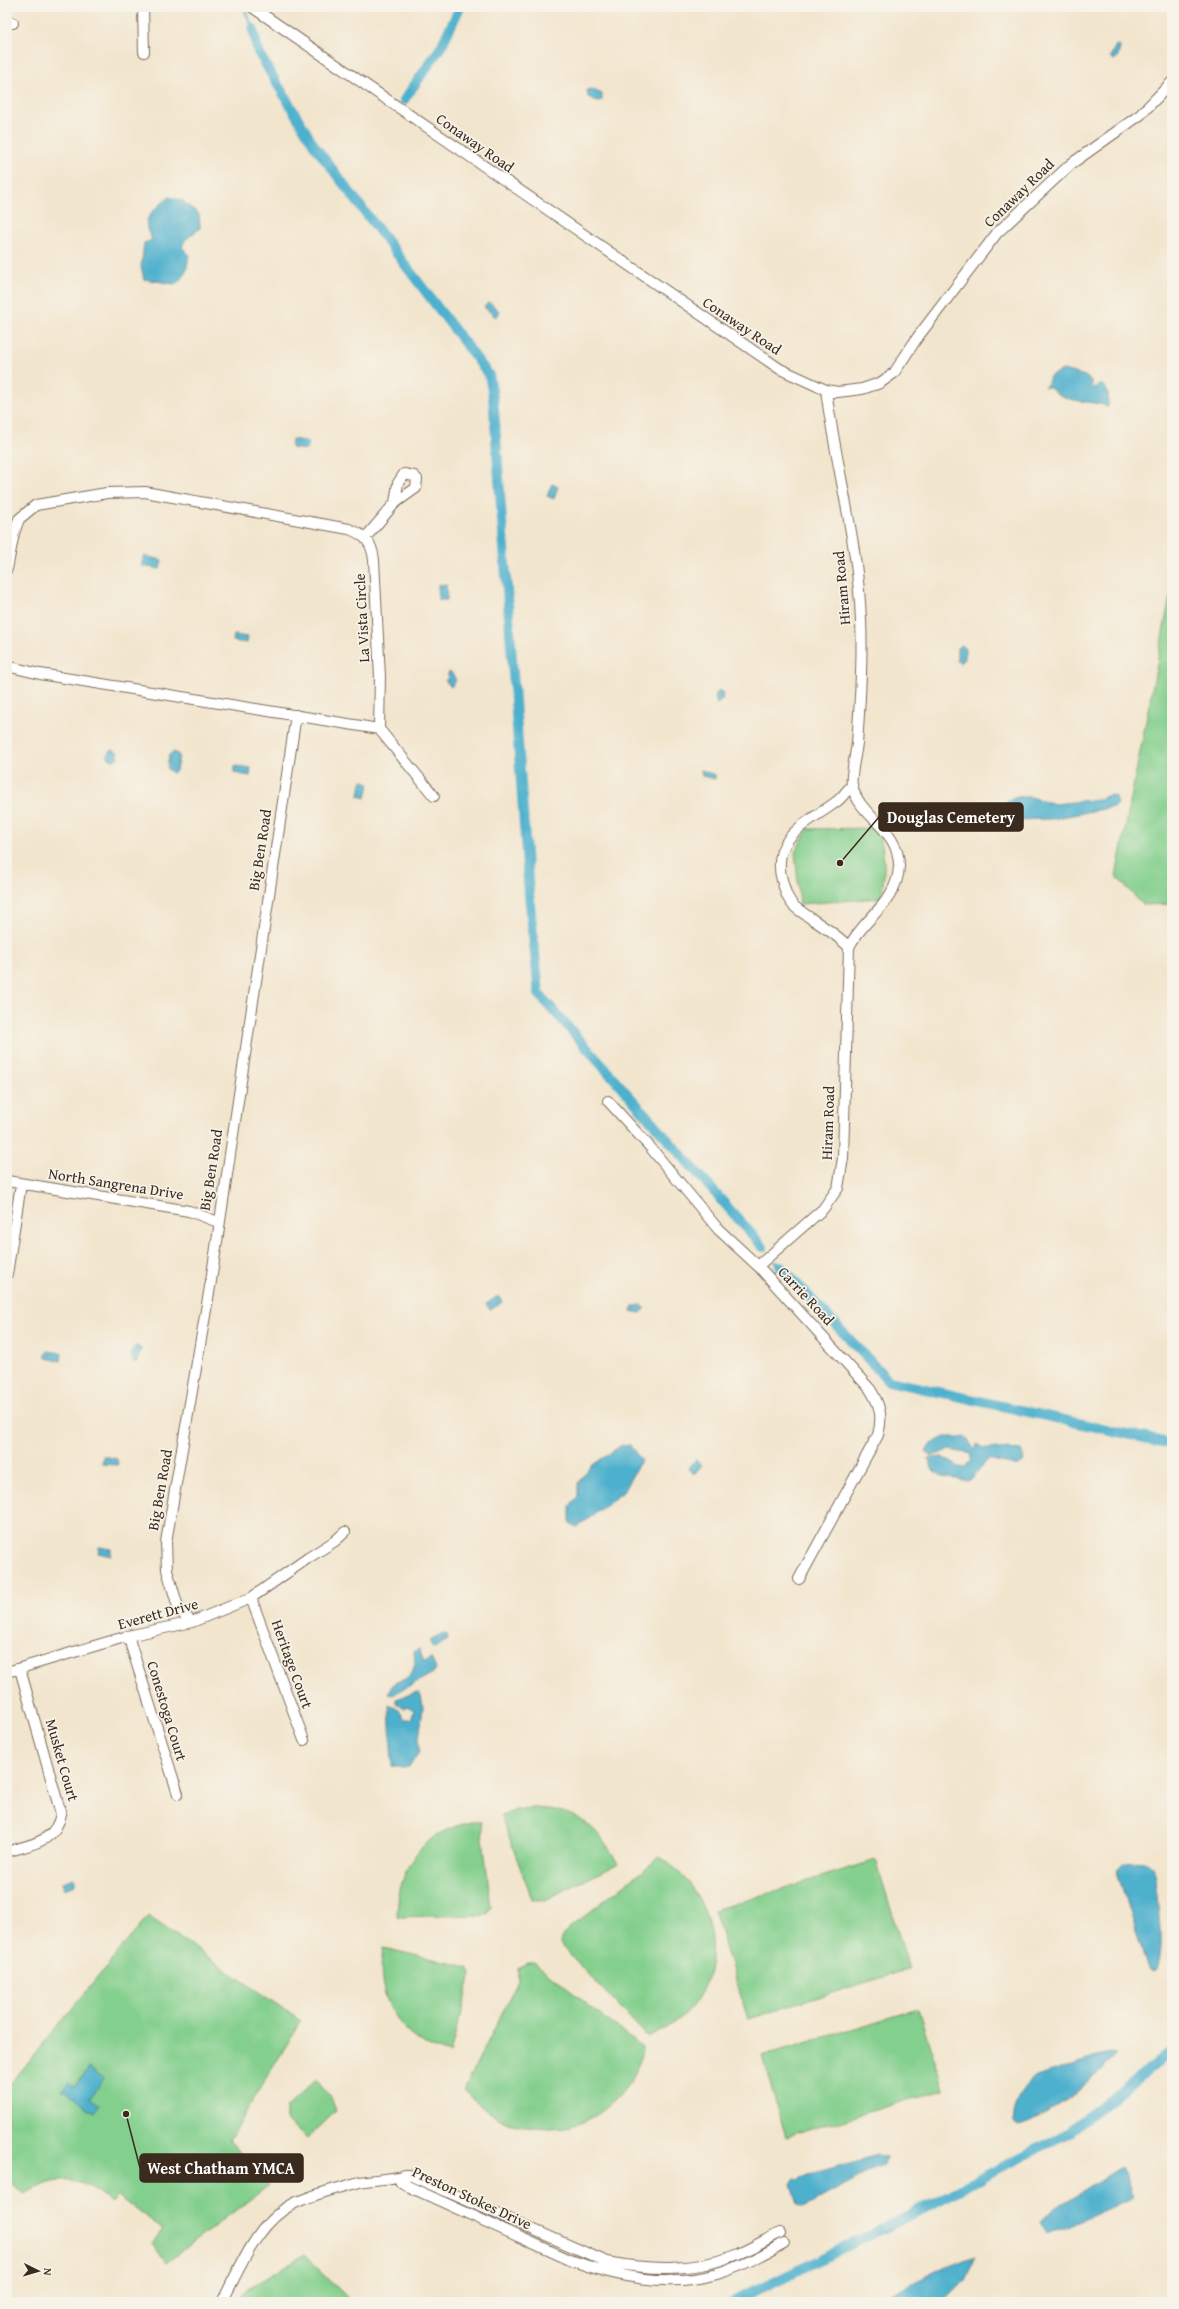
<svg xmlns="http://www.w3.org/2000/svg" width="1179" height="2309" font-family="'Gentium Book Plus',serif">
  <rect width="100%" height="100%" fill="#f7f3e8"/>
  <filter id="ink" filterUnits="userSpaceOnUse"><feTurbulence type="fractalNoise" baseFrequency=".025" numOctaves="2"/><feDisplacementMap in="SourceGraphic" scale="8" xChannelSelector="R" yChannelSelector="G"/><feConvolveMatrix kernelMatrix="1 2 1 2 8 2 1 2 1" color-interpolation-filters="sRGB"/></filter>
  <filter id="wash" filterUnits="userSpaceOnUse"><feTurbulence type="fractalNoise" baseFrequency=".012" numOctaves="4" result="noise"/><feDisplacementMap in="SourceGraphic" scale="16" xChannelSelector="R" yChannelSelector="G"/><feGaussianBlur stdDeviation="0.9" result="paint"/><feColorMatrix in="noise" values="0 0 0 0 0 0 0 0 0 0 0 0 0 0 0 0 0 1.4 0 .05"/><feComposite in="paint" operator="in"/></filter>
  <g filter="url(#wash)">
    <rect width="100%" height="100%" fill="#f2e5cd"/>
    <path fill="#83cf8d" stroke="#5f7c56" d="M1172 586V904L1143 905 1116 876Z
      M878 828C885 854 886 871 881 898L800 904 795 852 808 829Z
      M530 1808C575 1808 598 1825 618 1864L542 1901 532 1899 501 1816 516 1810Z
      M472 1822H481L491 1907 486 1915 397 1917C398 1867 421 1832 472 1822Z
      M660 1857C730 1903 731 2006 648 2037L563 1948 560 1942 568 1929Z
      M876 1860 909 1969 748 2019 714 1910Z
      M148 1916 301 2021 229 2140 269 2185 166 2263 152 2243 163 2229 118 2196 112 2203C79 2176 62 2174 24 2194L7 2181V2088Z
      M383 1948 468 1967 471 1974 450 2054C400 2042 374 1998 383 1948Z
      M527 1963H535L642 2047C640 2082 606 2117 571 2126 557 2129 540 2128 526 2126 520 2125 513 2125 508 2123 491 2115 477 2103 464 2090L518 1981V1968Z
      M918 2009 944 2089 786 2137 762 2056Z
      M316 2079 331 2097 336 2111 307 2139 286 2120V2107Z
      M304 2255 349 2299V2302H239L244 2291Z"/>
    <path fill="#4eb0cd" stroke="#446d76" d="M1116 45 1120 46C1120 51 1118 58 1114 60L1110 57Z
      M591 89 602 94V100L598 101 588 97 587 90Z
      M169 197 181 200 199 214 200 228 185 240 182 247 189 254C187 266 187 279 174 284L144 279 141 267 144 243 152 240C151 236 147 232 147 228 144 213 161 206 169 197Z
      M489 302 500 312 496 317 484 307Z
      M1063 370 1085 376 1091 381 1092 389 1101 384C1109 390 1109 396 1108 406 1090 400 1064 404 1050 387H1044L1048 383 1050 376Z
      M292 439 309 442 307 450 291 448Z
      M552 484 558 486 554 499 547 496Z
      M144 556 162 560 160 569 142 566Z
      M446 584 447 600H439L438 585Z
      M234 635 248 637 247 643 233 641Z
      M962 645 965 649V659L959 663 957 661V648Z
      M451 672 456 680 451 687 445 680 448 679V673Z
      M719 690 723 692 722 700 717 704 715 696Z
      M108 755a5 5 0 1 1 10 0a5 5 0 1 1-10 0Z
      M173 752 179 755 176 771 173 773 167 769 169 755Z
      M235 766 251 768 250 776 234 773Z
      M701 770 715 775V779L702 776Z
      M365 781 369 783 366 798 359 796 361 782Z
      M1110 795 1116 797 1118 804 1113 807 1052 819 1009 820 1001 818 996 813 997 807 1014 797H1031L1055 804 1099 799Z
      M498 1296 502 1302 490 1310 486 1304Z
      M642 1305 645 1308 641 1313 631 1311 633 1306Z
      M134 1347 138 1346 141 1349 137 1362H133L131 1356Z
      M48 1351 62 1353 61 1361 46 1358V1354Z
      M944 1437H965L975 1449 977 1443 984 1448 1022 1450 1024 1461 1018 1466 988 1459 974 1477 968 1481 943 1477 931 1468 928 1458 942 1457 959 1467H966L971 1461 972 1454 949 1450 932 1456 926 1452 930 1445Z
      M629 1444 641 1460 623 1492 583 1523 577 1527 570 1523V1506L578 1496V1483L590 1467 620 1446Z
      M103 1456 117 1459 118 1465 102 1464Z
      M696 1459 702 1465 694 1474 688 1469Z
      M99 1547 111 1549V1556L98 1553Z
      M443 1633 447 1634 448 1640 434 1648 432 1647 430 1640Z
      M419 1649 424 1662 431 1658 436 1669 435 1672 394 1694 388 1693 394 1683 405 1679 411 1673 415 1665 414 1652Z
      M417 1692 421 1695 423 1708 419 1739V1752L410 1766 404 1768 392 1766 389 1705 399 1710 404 1719H411L414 1710 407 1706 404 1708 396 1703V1699Z
      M1125 1862C1141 1861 1151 1859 1156 1876 1158 1905 1166 1942 1157 1970L1152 1972 1148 1970 1118 1876 1119 1869Z
      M74 1878 76 1885 64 1889 62 1882Z
      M1114 2053 1117 2055C1088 2080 1056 2115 1019 2126L1013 2123C1010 2108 1024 2085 1036 2077L1094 2058Z
      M89 2068 104 2079 90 2098 100 2105 95 2112 87 2108 66 2090H62L68 2082 75 2087Z
      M877 2155 886 2157 884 2165 867 2171 863 2175 808 2205 803 2207 797 2204 791 2184 796 2179 800 2180 801 2177Z
      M1121 2167 1134 2197 1068 2227 1047 2234 1040 2221 1057 2207Z
      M975 2255 965 2280 943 2302H876L944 2267Z"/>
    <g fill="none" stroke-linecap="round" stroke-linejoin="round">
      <path stroke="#4eb0cd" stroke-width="3" d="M245 10 253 29
        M763 1247 766 1250
        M776 1262 780 1266"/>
      <path stroke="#4eb0cd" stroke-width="10" d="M253 29 258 52 314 145 489 375 493 396 529 894 539 994 763 1247
        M404 100 441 47 460 7
        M780 1266 889 1381 1172 1444
        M733 2302 907 2217 1069 2132 1172 2051"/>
    </g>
  </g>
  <g filter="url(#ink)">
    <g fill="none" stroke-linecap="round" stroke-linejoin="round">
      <g stroke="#7b6b5b" stroke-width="12">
        <path id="minor" d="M143 7 144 52
          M252 7 780 369 826 390 838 392 862 389 880 383 894 373 917 338 997 233 1071 164 1140 115 1172 82
          M7 22 13 23
          M366 537 395 503 416 488 417 479 414 476 404 474 398 483 395 503
          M7 569 14 533 19 519 36 505 107 493 145 492 349 529C365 535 372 542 374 560L380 677 379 729
          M7 662 11 667 40 674 379 729
          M379 729 434 796
          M849 947C831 929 814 922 795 907 787 900 785 890 782 880 770 837 808 823 836 802 842 798 847 790 852 785
          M608 1101 650 1147 718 1229 758 1266 870 1389C880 1405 883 1416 878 1435L799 1579
          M7 1181 189 1211 218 1222
          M758 1266 823 1209 838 1188 843 1158 849 947C863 918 897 903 899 867 900 828 859 818 852 785 850 775 856 754 857 743 860 703 863 660 861 620 858 542 836 467 826 390
          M7 1274 21 1184
          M251 1598 304 1740
          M192 1622 179 1610 167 1570 166 1542 211 1281 296 715
          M128 1636 178 1794
          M7 1672 128 1636 192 1622 251 1598 308 1558 335 1541 345 1532
          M7 1852C31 1844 55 1843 61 1814L20 1669
          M399 2177 401 2183 570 2260C617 2277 668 2288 717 2274 741 2267 763 2255 784 2243
          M222 2302C241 2267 257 2221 295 2203 314 2194 336 2189 356 2183 369 2179 394 2180 404 2175H409L607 2262C650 2270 691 2272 733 2256 749 2250 764 2240 780 2233"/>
      </g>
      <use href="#minor" stroke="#fff" stroke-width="10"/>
    </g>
  </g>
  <g text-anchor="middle" stroke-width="3.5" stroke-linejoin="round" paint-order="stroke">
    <g font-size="15" fill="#3b2a1e" stroke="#f7f3e8">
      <text transform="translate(475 143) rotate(35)" y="5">Conaway Road</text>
      <text transform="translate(1019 193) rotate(-44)" y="5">Conaway Road</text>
      <text transform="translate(742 326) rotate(34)" y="5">Conaway Road</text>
      <text transform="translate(842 588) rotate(-95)" y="5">Hiram Road</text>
      <text transform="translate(362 618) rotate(-93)" y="5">La Vista Circle</text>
      <text transform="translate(260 850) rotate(-81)" y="5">Big Ben Road</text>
      <text transform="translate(828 1123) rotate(-88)" y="5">Hiram Road</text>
      <text transform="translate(211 1170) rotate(-81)" y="5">Big Ben Road</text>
      <text transform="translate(116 1184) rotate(9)" y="5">North Sangrena Drive</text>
      <text transform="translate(806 1296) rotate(47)" y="5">Carrie Road</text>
      <text transform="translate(160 1490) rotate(-80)" y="5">Big Ben Road</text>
      <text transform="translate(158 1614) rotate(-15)" y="5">Everett Drive</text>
      <text transform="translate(292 1664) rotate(70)" y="5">Heritage Court</text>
      <text transform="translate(167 1711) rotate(73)" y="5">Conestoga Court</text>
      <text transform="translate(62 1760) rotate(74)" y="5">Musket Court</text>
      <text transform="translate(472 2198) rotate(25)" y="5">Preston Stokes Drive</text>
    </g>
  </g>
  <path fill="none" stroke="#3b2a1e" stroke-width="1.5" d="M840 863L879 817M126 2114L140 2168"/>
  <g fill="#3b2a1e" stroke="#f7f3e8" stroke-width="1.5">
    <circle cx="840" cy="863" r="4"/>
    <circle cx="126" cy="2114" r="4"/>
  </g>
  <g fill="#3b2a1e" stroke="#3b2a1e" stroke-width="1.5">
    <rect x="879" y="803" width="144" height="28" rx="4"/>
    <rect x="140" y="2154" width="163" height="28" rx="4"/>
  </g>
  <g font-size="16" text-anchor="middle" font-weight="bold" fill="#fff">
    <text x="951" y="823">Douglas Cemetery</text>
    <text x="221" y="2174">West Chatham YMCA</text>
  </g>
  <rect width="1179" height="2309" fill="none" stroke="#f7f3e8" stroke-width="24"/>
  <g transform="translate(38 2271) rotate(95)" stroke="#f7f3e8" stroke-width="3" paint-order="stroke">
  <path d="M0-3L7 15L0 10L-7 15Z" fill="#3b2a1e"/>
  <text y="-6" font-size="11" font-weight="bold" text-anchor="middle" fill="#3b2a1e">N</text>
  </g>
</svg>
